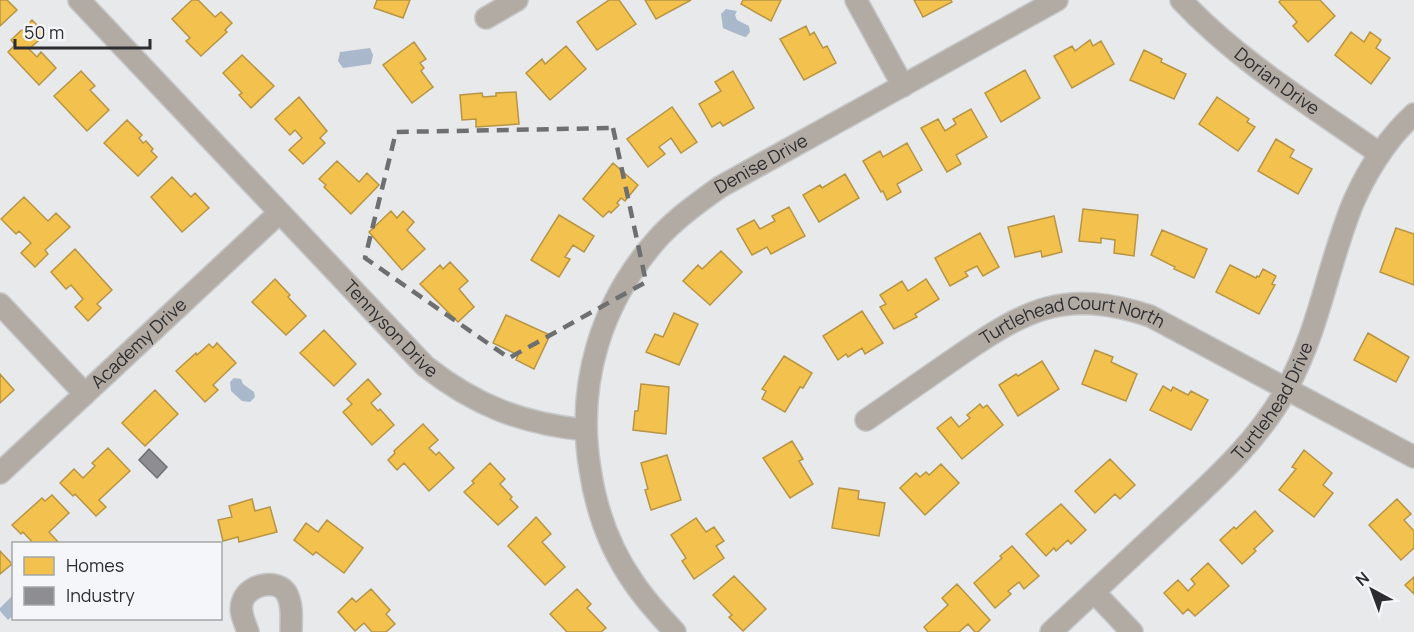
<svg xmlns="http://www.w3.org/2000/svg" width="1414" height="632" font-family="Manrope,sans-serif">
  <rect width="100%" height="100%" fill="#e7e9eb"/>
  <path fill="#a9b9cb" d="M726 9 737 11 735 15 737 20 749 26 750 32 746 37C744 37 727 30 723 28L721 14Z
    M370 48 373 55 371 64 343 68 338 61 340 52Z
    M234 378 241 379 243 384 254 392 255 397 250 402 242 401 231 391 230 382Z
    M13 595V615L8 620 0 611V608Z"/>
  <path fill="#f2c14e" stroke="#b79545" stroke-width="1.5" d="M0 0H7L17 10 0 26Z
    M192 0H198L215 17 221 12 232 23 225 30 227 32 201 56 186 41 190 38 172 19Z
    M377 0H410L403 18 374 8Z
    M609 0H619L636 24 597 50 577 22Z
    M645 0H691L656 19Z
    M743 0H781L771 21 741 4Z
    M914 0H951L952 2 923 17Z
    M1281 0H1320L1335 16 1308 42 1293 26 1297 22 1279 2Z
    M32 20 46 34 29 49 37 57 41 52 56 68 39 85 8 52 15 45 11 40Z
    M806 26 810 35 814 32 823 48 827 46 836 63 804 80 780 39Z
    M1351 32 1364 42 1370 32 1381 40 1376 48 1390 58 1371 84 1335 55Z
    M1090 40 1093 46 1101 41 1114 64 1072 88 1054 56 1072 46 1075 51Z
    M414 42 426 59 420 63 424 68 421 71 433 87 412 103 383 65Z
    M566 46 586 69 550 100 526 73 542 59 545 64Z
    M1144 50 1162 59 1161 62 1186 74 1174 99 1130 80Z
    M242 55 274 86 251 108 239 95 242 93 223 73Z
    M1025 70 1040 98 1001 122 985 93Z
    M81 71 95 86 90 90 109 110 87 131 54 96Z
    M733 71 754 108 723 126 720 122 712 127 699 104 721 91 715 82Z
    M516 92 519 124 476 127V119L462 120 460 95 482 93 483 97 496 96V93Z
    M299 97 327 131 320 138 325 143 303 164 289 150 302 138 295 130 290 135 275 119Z
    M1217 97 1249 119 1247 122 1255 127 1238 151 1199 124Z
    M672 107 697 142 681 153 671 138 659 147 665 154 648 167 627 139Z
    M971 109 987 137 956 155 961 164 947 172 921 128 938 119 945 131 956 124 953 119Z
    M127 120 142 135 139 138 143 143 146 141 153 149 151 151 157 157 138 176 104 143Z
    M1276 139 1294 150 1290 157 1312 169 1298 194 1258 171Z
    M907 143 922 170 897 184 901 192 887 200 883 191 881 192 863 161 880 151 883 157Z
    M337 161 359 182 367 173 379 185 351 214 324 187 326 185 319 179Z
    M613 163 638 185 625 201 621 198 617 203 619 205 611 213 609 211 603 217 583 199Z
    M845 174 859 198 819 222 803 195 820 185 822 188Z
    M172 177 191 197 195 193 209 208 182 232 151 197Z
    M24 197 48 221 56 213 70 227 45 250 48 254 35 267 21 253 31 243 19 231 16 234 1 219Z
    M789 207 805 236 771 254 767 247 752 255 737 229 754 220 760 229 775 221 772 216Z
    M1083 209 1138 215 1134 256 1114 253 1115 240 1101 238V243L1079 241Z
    M391 211 397 218 403 211 414 222 407 230 425 249 402 270 369 232Z
    M559 215 594 236 584 252 573 245 565 257 570 259 559 277 531 260Z
    M1054 216 1062 252 1042 257 1041 251 1015 257 1008 227Z
    M1396 228 1414 234V285L1380 272Z
    M1162 230 1207 249 1194 278 1174 269 1175 267 1151 255Z
    M980 233 999 267 983 276 977 266 965 272 968 276 950 286 935 258Z
    M75 249 112 290 97 304 101 308 88 321 75 307 83 299 71 285 66 289 51 272Z
    M721 251 742 272 710 305 683 281 698 265 702 269Z
    M450 262 468 281 459 289 474 307 458 322 420 284 440 265 443 269Z
    M1230 265 1256 278 1257 276 1259 277 1263 269 1276 276 1272 284 1275 285 1259 314 1216 292Z
    M275 279 290 295 288 297 306 316 286 335 252 302Z
    M926 279 939 299 915 314 917 317 894 329 880 307 886 304 880 295 902 281 908 291Z
    M862 311 883 343 865 354 862 348 848 357 846 354 838 360 823 336Z
    M674 313 698 324 679 365 646 352 655 334 663 337Z
    M506 315 550 335 534 369 516 360 518 355 493 343Z
    M324 330 356 364 334 386 300 353Z
    M1368 333 1409 357 1396 382 1354 360Z
    M217 343 236 363 213 385 218 390 205 402 176 371 196 353 197 355 209 344 213 348Z
    M1095 350 1113 357 1111 362 1137 374 1126 401 1082 384Z
    M784 356 812 373 803 388 800 387 785 412 762 399 766 391 762 389Z
    M1042 361 1059 389 1018 416 999 385 1016 374 1018 376Z
    M0 374 14 390 0 403Z
    M368 379 381 394 371 403 378 411 380 409 394 425 372 445 343 412 352 404 347 399Z
    M641 384 669 387 666 434 633 430 635 411H638Z
    M1163 386 1171 391 1173 387 1188 395 1191 391 1208 400 1191 430 1150 410Z
    M155 390 178 414 145 446 122 423Z
    M980 404 983 408 987 405 1003 425 962 459 937 428 951 417 959 427 970 418 967 415Z
    M423 424 438 440 429 448 436 455 439 452 454 468 429 491 404 463 397 470 388 460 395 453 394 451Z
    M792 441 803 459 799 461 813 484 790 498 763 458Z
    M108 448 130 471 99 500 106 507 96 516 75 494 73 496 60 483 74 469 83 478 95 466 92 463Z
    M1304 450 1332 473 1323 485 1333 493 1314 517 1279 490 1296 469 1292 467Z
    M667 455 681 500 651 510 645 490 648 489 641 463Z
    M1110 459 1135 485 1120 499 1115 494 1095 513 1075 491Z
    M490 463 505 479 500 484 512 497 510 499 518 507 498 525 464 492 474 483 472 481Z
    M941 464 959 483 925 515 900 488 916 473 920 477 926 472 929 475Z
    M839 488 859 491 858 499 885 503 879 536 832 528Z
    M52 495 69 513 49 532 60 544H34L23 532 21 534 12 525 42 498 45 501Z
    M252 499 255 511 270 507 277 532 239 542 238 537 223 541 218 520 232 517 229 506Z
    M1397 499 1411 514 1404 520 1414 531V548L1401 560 1369 525Z
    M1061 504 1086 530 1071 544 1068 540 1056 551 1054 548 1046 556 1026 534Z
    M1255 511 1273 531 1254 549 1256 551 1242 564 1220 540 1234 527 1236 529Z
    M536 517 551 534 542 542 565 567 545 585 508 546Z
    M696 518 706 532 714 527 724 541 716 546 724 558 694 579 682 561 686 558 671 535Z
    M327 520 363 548 344 573 316 552 313 555 294 540 306 523 318 532Z
    M1012 546 1039 576 1024 589 1019 582 1008 591 1011 594 995 608 974 583 1002 558 1000 556Z
    M0 551 12 564 0 574Z
    M1208 563 1229 586 1195 616 1188 609 1183 614 1164 593 1178 580 1188 591 1195 584 1191 579Z
    M734 576 766 609 743 631 729 617 732 615 713 595Z
    M1414 577V594L1405 585Z
    M957 584 990 620 978 632H975L968 624 959 632H928L924 627 948 605 942 598Z
    M371 589 390 610 386 614 395 624 386 632H372L364 623 355 631 338 612 352 598 356 602Z
    M577 589 591 604 587 608 606 628 601 632H567L550 614Z"/>
  <path fill="#8d8d92" stroke="#707074" stroke-width="1.5" d="M149 449 167 467 157 478 139 460Z"/>
  <g fill="none" stroke-linecap="round" stroke-linejoin="round">
    <g stroke="#c6c7c8" stroke-width="24">
      <g id="street">
        <path id="s1" d="M79 0 425 366C476 406 521 423 585 430"/>
        <path d="M856 0 903 86"/>
        <path id="s2" d="M1181 0C1238 61 1312 106 1380 154"/>
        <path d="M486 18 517 0"/>
        <path d="M0 304 85 394"/>
        <path id="s3" d="M866 420C896 399 927 378 957 357 1027 309 1064 288 1150 316L1414 457"/>
        <path id="s4" d="M0 473 279 213"/>
        <path d="M1094 592 1132 632"/>
        <path d="M248 632C245 622 238 611 243 600 249 584 278 578 287 594 293 606 291 619 291 632"/>
        <path id="s5" d="M675 632C660 616 646 601 634 583 610 549 596 510 590 469 576 383 601 301 660 236 678 217 699 202 720 187L1057 0"/>
        <path id="s6" d="M1051 632C1091 595 1131 557 1171 520 1214 480 1259 440 1287 388 1319 330 1328 264 1353 203 1367 171 1388 138 1414 114"/>
      </g>
    </g>
    <use href="#street" stroke="#b2aba4" stroke-width="21"/>
  </g>
  <path fill="none" stroke="#6e6f71" stroke-width="4.5" stroke-dasharray="12 8" stroke-linejoin="round" d="M613 128 646 282 509 358 365 258 396 132Z"/>
  <g text-anchor="middle" stroke-width="6" stroke-linejoin="round" paint-order="stroke">
    <g font-size="18" fill="#2d2d2f" stroke="#f4f6f9">
      <text dy="6" stroke="none"><textPath href="#s2" startOffset="126">Dorian Drive</textPath></text>
      <text dy="6" stroke="none"><textPath href="#s5" startOffset="564">Denise Drive</textPath></text>
      <text dy="6" stroke="none"><textPath href="#s1" startOffset="453">Tennyson Drive</textPath></text>
      <text dy="6" stroke="none"><textPath href="#s3" startOffset="237">Turtlehead Court North</textPath></text>
      <text dy="6" stroke="none"><textPath href="#s4" startOffset="190">Academy Drive</textPath></text>
      <text dy="6" stroke="none"><textPath href="#s6" startOffset="322">Turtlehead Drive</textPath></text>
    </g>
  </g>
  <rect x="12" y="542" width="210" height="78" fill="#f4f6f9" stroke="#a4a6a8" stroke-width="1.5"/>
  <rect x="24" y="557" width="30" height="18" fill="#f2c14e" stroke="#a4a6a8" stroke-width="1.5"/>
  <text x="66" y="572" font-size="18" fill="#2d2d2f">Homes</text>
  <rect x="24" y="587" width="30" height="18" fill="#8d8d92" stroke="#a4a6a8" stroke-width="1.5"/>
  <text x="66" y="602" font-size="18" fill="#2d2d2f">Industry</text>
  <g transform="translate(1372 590) rotate(319)" stroke="#f4f6f9" stroke-width="4.5" paint-order="stroke">
  <path d="M0-4.5L10 22L0 15L-10 22Z" fill="#2d2d2f"/>
  <text y="-9" font-size="16" font-weight="bold" text-anchor="middle" fill="#2d2d2f">N</text>
  </g>
  <path d="M15 39v9h135v-9" fill="none" stroke="#2d2d2f" stroke-width="3"/>
  <text x="24" y="39" font-size="18" fill="#2d2d2f" stroke="#f4f6f9" stroke-width="4.5" paint-order="stroke">50 m</text>
</svg>
